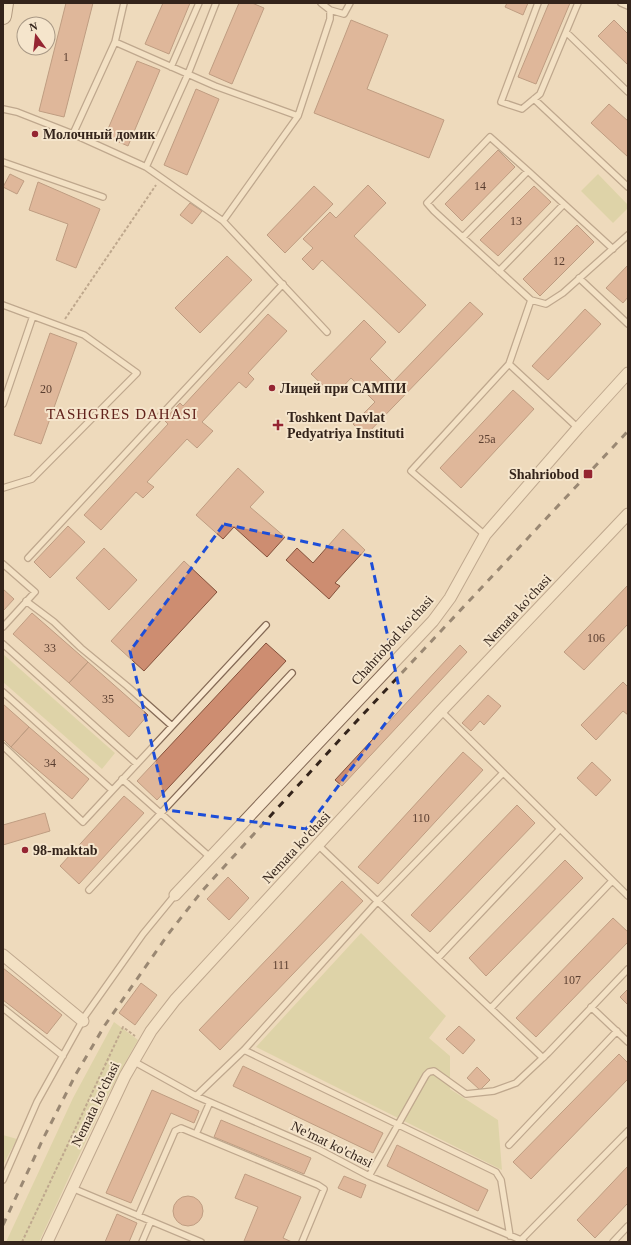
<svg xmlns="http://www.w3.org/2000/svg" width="631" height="1245" font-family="Georgia,serif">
  <rect width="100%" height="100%" fill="#eedabc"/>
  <path fill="#cbcb91" d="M598 174 628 205V208L613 223 581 191Z
    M3 654 115 753 102 769 3 682Z
    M361 933 446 1016 429 1038 450 1056V1089L498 1120 502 1170 256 1047Z
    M114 1022 138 1040C100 1105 71 1174 39 1242H6L73 1098Z
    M3 1135 17 1139 3 1165Z"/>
  <path fill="#cd8d71" stroke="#84513b" d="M66 3H93L64 117 39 111Z
    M163 3H190L169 54 145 44Z
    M239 3H252L264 8 232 84 209 74Z
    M507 3H528L523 15 505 7Z
    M549 3H570L536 84 518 77Z
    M351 20 388 35 367 89 444 120 429 158 314 113Z
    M614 20 628 34V65L598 36Z
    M137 61 160 70 128 146 105 136Z
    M196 89 219 99 187 175 164 165Z
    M609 104 628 121V157L591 123Z
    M498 150 515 167 462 221 445 204Z
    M10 174 24 181 17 194 3 187Z
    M38 182 100 209 76 268 56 260 68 224 29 210Z
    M368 185 386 203 354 236 426 305 399 333 322 260 313 270 302 259 313 248 303 239 330 212 336 218Z
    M314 186 333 204 285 253 267 235Z
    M534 186 551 202 498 256 480 240Z
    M190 203 202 211 192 224 180 215Z
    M577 225 594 242 540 296 523 279Z
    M227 256 252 280 200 333 175 308Z
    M628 265V297L623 303 606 288Z
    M470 302 483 314 365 436 353 424 375 402 351 378 334 396 311 374 364 320 386 342 370 359 393 382Z
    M585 309 601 324 548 380 532 366Z
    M268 314 287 331 248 373 254 379 246 388 239 382 202 422 213 431 197 448 187 439 147 482 154 487 143 498 136 492 101 530 84 515 168 424 164 420 180 403 183 406Z
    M50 333 77 343 41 444 14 435Z
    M513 390 534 409 461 488 440 468Z
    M238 468 264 492 250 507 285 537 267 557 234 527 223 539 196 515Z
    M68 526 85 542 50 578 34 562Z
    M343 529 365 550 335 583 340 586 329 599 286 560 297 548 313 563Z
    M104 548 137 580 109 610 76 578Z
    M184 561 217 592 144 671 111 641Z
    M628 585V624L584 670 564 652Z
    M3 589 14 599 3 611Z
    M32 613 88 662 69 683 13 634Z
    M266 643 286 661 157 800 137 781Z
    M460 645 467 652 342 786 335 780Z
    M88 662 148 715 129 737 69 683Z
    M623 682 628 687V715L623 711 596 740 581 725Z
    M488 695 501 706 484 725 480 721 471 731 462 723Z
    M3 704 29 727 11 747 3 739Z
    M29 727 89 779 72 799 11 747Z
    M463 752 483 770 378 884 358 867Z
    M592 762 611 780 596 796 577 778Z
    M124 796 144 813 79 884 60 866Z
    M517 805 535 823 430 932 411 915Z
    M45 813 50 831 3 845V825Z
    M565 860 583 878 486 976 469 958Z
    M228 877 249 898 229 920 207 899Z
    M342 881 363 901 220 1050 199 1030Z
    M613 918 628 932V942L536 1037 516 1018Z
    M3 968 62 1015 47 1034 3 1000Z
    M141 983 157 995 135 1025 119 1013Z
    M628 989V1005L620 997Z
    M459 1026 475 1040 463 1054 446 1039Z
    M619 1054 628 1063V1079L531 1179 513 1162Z
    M243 1066 383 1133 373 1153 233 1086Z
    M477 1067 490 1080 480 1090 467 1078Z
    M152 1090 199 1111 194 1123 171 1113 131 1203 106 1193Z
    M221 1120 311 1158 304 1174 214 1137Z
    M397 1145 488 1190 478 1211 387 1166Z
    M628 1166V1203L595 1238 577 1220Z
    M245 1174 301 1197 283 1238 292 1242 244 1241 258 1207 235 1198Z
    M344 1176 366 1185 361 1198 338 1188Z
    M173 1211a15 15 0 1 1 30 0a15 15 0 1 1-30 0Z
    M117 1214 137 1223 129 1242H105Z"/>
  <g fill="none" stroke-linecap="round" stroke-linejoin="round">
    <g stroke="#856a56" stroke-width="8">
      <path id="lane" d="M321 3 330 10 344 14 350 3
        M538 3 501 102 522 109 540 94 578 3
        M621 3 628 6
        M566 32 628 92
        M115 42 124 3
        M171 67 199 3
        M534 99 628 187
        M3 109 17 112 73 134 146 167 223 221 298 116 330 19V10
        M73 134 115 42 215 86 298 116
        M3 162 103 197
        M146 167 188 74 216 3
        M528 171 490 137 427 203 434 211 531 300 546 304 563 293 628 235
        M223 221 327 332
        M463 237 528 171 564 204
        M499 271 564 204 613 249
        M579 278 628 324
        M3 305 84 335 137 373 32 479 3 488
        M509 364 578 428
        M3 404 33 316
        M485 535 411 471 509 364 531 300
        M28 558 283 284
        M3 564 35 592 3 627
        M26 601 54 622 81 648 127 686 172 726
        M3 644 137 764
        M3 692 112 790
        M441 711 628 896
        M3 746 83 822 266 625
        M122 779 211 858
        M318 845 543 1058 545 1056
        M89 890 292 673
        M438 958 560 829
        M591 1007 628 1042
        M3 1008 63 1056
        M491 1008 612 881
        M244 1050 496 1172 501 1180 510 1236
        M133 1061 196 1096 318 1149 369 1176 521 1240 524 1242
        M196 1096 244 1050 378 901 503 773
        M196 1134 210 1102
        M509 1145 617 1031
        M369 1176 426 1075 429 1072 434 1071 466 1094 494 1091 516 1083 548 1053 628 969
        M3 1180 37 1102 85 1016 143 934 175 895
        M72 1188 201 1242
        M138 1216 175 1131 181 1128 318 1185 324 1189 302 1242
        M521 1240 628 1131
        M142 1242 151 1221
        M613 1242 628 1226"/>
    </g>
    <g stroke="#856a56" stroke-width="13">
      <path id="street" d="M175 895 433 621 450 598 485 535 578 428 628 373
        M3 955 83 1021
        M47 1242 125 1076 151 1031 175 1000 441 711 628 514"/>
    </g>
    <g stroke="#674b39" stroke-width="18">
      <path id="secondary" d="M3 16 5 3"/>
    </g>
    <path stroke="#856a56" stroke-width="2" stroke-dasharray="3 2" stroke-linecap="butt" d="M65 319 156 185
      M22 1242 123 1027 135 1036"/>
    <use href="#lane" stroke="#f9e8cf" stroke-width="5.5"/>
    <use href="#street" stroke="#f9e8cf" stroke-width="11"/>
    <use href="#secondary" stroke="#f9e8cf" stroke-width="16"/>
    <path stroke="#34241b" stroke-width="3" stroke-dasharray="7 7" stroke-linecap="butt" d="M3 1225 43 1139 76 1074 105 1025 169 933 202 891 354 724 628 431"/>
  </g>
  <path d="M0 0H631V1245H0ZM224 524 370 556 402 701 306 829 167 810 130 651Z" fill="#eedabc" fill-opacity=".55" fill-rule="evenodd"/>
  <path fill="none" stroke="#1d4ed8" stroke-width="3" stroke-dasharray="8 5" stroke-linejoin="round" d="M224 524 370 556 402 701 306 829 167 810 130 651Z"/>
  <g fill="#952532" stroke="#f5e5cc" stroke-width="1.5">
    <circle cx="35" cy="134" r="4"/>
    <circle cx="272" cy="388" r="4"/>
    <path d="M276 419h4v4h4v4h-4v4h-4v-4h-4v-4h4z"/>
    <rect x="583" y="469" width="10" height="10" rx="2"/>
    <circle cx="25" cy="850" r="4"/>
  </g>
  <g text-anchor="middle" stroke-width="4" stroke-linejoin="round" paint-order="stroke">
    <g font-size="12" fill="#5a3e30">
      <text x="66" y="61">1</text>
      <text x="480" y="190">14</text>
      <text x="516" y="225">13</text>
      <text x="559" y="265">12</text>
      <text x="46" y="393">20</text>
      <text x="487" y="443">25а</text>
      <text x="596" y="642">106</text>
      <text x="50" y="652">33</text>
      <text x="108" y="703">35</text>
      <text x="50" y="767">34</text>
      <text x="421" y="822">110</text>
      <text x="281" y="969">111</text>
      <text x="572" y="984">107</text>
    </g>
    <g font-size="14" font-weight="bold" fill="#34241b" stroke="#f5e5cc" text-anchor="start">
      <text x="43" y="139">Молочный домик</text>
      <text x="280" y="393">Лицей при САМПИ</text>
      <text x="287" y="422">Toshkent Davlat<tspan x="287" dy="16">Pedyatriya Instituti</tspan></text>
      <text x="579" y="479" text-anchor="end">Shahriobod</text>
      <text x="33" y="855">98-maktab</text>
    </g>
    <g font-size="14" fill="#34241b" stroke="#f5e5cc">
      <text transform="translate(517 610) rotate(-47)" y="5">Nemata ko'chasi</text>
      <text transform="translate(392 640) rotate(-48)" y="5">Chahriobod ko'chasi</text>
      <text transform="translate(296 847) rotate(-47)" y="5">Nemata ko'chasi</text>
      <text transform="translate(95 1104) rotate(-64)" y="5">Nemata ko'chasi</text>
      <text transform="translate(332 1144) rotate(26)" y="5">Ne'mat ko'chasi</text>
    </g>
    <g font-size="15" letter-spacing="1" fill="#61211a" stroke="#f5e5cc">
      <text x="122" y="419">TASHGRES DAHASI</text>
    </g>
  </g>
  <rect width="631" height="1245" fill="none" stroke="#34241b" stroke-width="8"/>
  <g transform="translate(36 36) rotate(345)"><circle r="19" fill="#f5e5cc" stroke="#a89885"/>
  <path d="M0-3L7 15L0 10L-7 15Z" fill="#952532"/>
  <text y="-6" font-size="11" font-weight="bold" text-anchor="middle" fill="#34241b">N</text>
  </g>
</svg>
